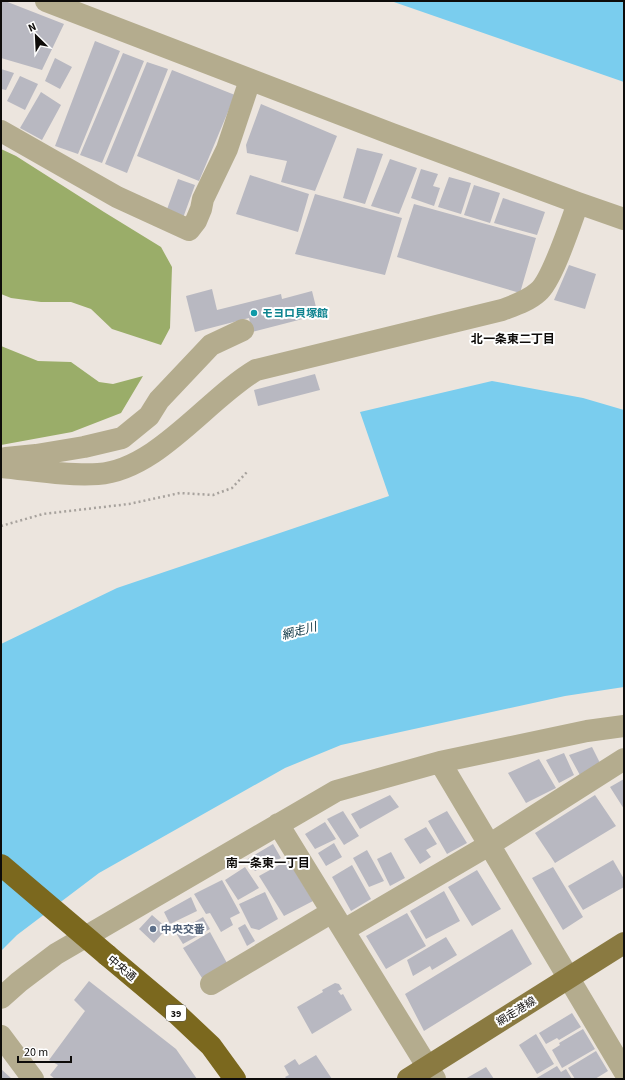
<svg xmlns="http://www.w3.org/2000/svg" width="625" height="1080" font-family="'Source Sans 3','Noto Sans JP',sans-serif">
  <rect width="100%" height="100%" fill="#ece5de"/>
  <path fill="#9aad69" d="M1 149 16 156 104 212 161 247 172 267 170 328 161 345 112 329 91 309 71 302H41L11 298 1 294Z
    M1 346 38 361 71 362 99 382 113 384 143 376 121 413 72 432 1 445Z"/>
  <path fill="#7acdee" d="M391 1H624V82Z
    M492 381 583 398 624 410V687L565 696 341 745 285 768 99 873 17 935 1 951V644L117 588 389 496 360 412Z"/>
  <path fill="#b8b8c1" d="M1 1H5L64 24 42 70 1 58Z
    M95 41 120 51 78 154 55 146Z
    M123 53 144 61 102 163 80 155Z
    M55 58 72 67 60 89 45 81Z
    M147 62 168 69 127 173 105 164Z
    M1 69 14 73 6 90 1 89Z
    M172 70 235 95 199 181 137 156Z
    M20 76 38 84 25 110 7 101Z
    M41 92 61 105 42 140 20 128Z
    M261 104 337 136 315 191 281 182 287 161 247 153 246 145Z
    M357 148 383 154 365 204 343 198Z
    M390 159 417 168 399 214 371 206Z
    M421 169 438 174 433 186 440 188 434 206 411 198Z
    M250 175 309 194 298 232 236 214Z
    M449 177 471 183 461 214 438 207Z
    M178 179 195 185 183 218 166 212Z
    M474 185 500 193 490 223 464 215Z
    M315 194 402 218 385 275 295 254Z
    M503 198 545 212 537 235 494 223Z
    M414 204 536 238 520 293 397 257Z
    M569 265 596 274 585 309 554 300Z
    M212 289 217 310 281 294 282 299 312 291 318 315 252 332 249 318 195 332 186 296Z
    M315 374 320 390 258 406 254 390Z
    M592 747 601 765 581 777 569 755Z
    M564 753 574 775 559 783 546 760Z
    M539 759 556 788 526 803 508 773Z
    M624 779V809L610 787Z
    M390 795 399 807 360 829 351 814Z
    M595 795 616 826 555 863 535 833Z
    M343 811 359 836 344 845 327 819Z
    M447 811 467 843 447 854 428 821Z
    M325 822 336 839 315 849 305 834Z
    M426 827 437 844 426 850 431 857 420 864 404 839Z
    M334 843 342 857 326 866 318 853Z
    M273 844 281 858 255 871 246 860Z
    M367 850 384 881 369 887 353 858Z
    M391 852 405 878 390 886 377 859Z
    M288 860 313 901 284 916 259 876Z
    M613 860 624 879V887L583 910 568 886Z
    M352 865 371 899 351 911 332 877Z
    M245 867 259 888 238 900 225 880Z
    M553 867 583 917 563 930 532 878Z
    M477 870 501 909 472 926 448 887Z
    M222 880 240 913 230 918 233 925 221 932 210 913 206 914 194 894Z
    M444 891 460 921 426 939 410 911Z
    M265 892 278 919 259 930 251 928 239 904Z
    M191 897 197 911 170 924 164 912Z
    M407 913 426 946 386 969 366 936Z
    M152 915 167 928 154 943 139 929Z
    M203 917 210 929 183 944 176 933Z
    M245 924 255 941 247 946 238 928Z
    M512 929 532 964 424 1031 405 994Z
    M210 932 227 963 202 978 183 948Z
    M446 937 457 955 432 970 430 966 413 976 407 960Z
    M89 981 176 1049 197 1079H55L50 1075 58 1065 49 1060 85 1011 74 1000Z
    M335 983 339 984 342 989 338 991 341 995 343 994 352 1010 312 1034 297 1007 323 992 322 990Z
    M572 1013 581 1027 559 1040 557 1038 546 1044 539 1033Z
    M583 1029 595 1049 562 1068 552 1050 560 1045 559 1043Z
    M536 1034 554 1064 537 1074 519 1045Z
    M596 1051 608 1071 595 1079H575L568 1068Z
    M316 1055 332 1079H287L285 1077 289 1075 284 1066 295 1059 299 1065Z
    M557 1066 561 1072 566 1069 572 1079H535Z
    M486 1067 494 1079H465Z
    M1 1069 12 1079H1Z"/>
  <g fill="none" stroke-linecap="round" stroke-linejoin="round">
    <path stroke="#a7a29d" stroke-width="2.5" stroke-dasharray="2 3" stroke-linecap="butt" d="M1 526 43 514 129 504 180 493 213 495 232 488 247 472"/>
    <path stroke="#b4ac8e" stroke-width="22" d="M46 1 392 134 578 203 624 219
      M1 131 117 197 189 230 196 221 201 209 203 199 227 149 250 80
      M6 458 36 455 84 447 122 438 149 416 159 400 211 345 243 330
      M1 467C33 470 66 476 98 474 157 470 207 399 256 370L502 310C515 305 528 301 538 292 552 281 571 222 578 203
      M440 762 624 1071
      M278 824 435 1079
      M344 930 489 845 624 759
      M211 984 332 912
      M1 998 19 982 56 954 336 791 440 762 587 731 624 726
      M1 1036 33 1079"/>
    <path stroke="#8a7a41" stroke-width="22" d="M408 1079 624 943"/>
    <path stroke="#7b681e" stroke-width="22" d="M107 955 176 1013 211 1046 235 1079"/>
    <path stroke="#7b681e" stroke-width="22" d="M1 865 107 955"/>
  </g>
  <circle fill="#0f9aa8" stroke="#fff" stroke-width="1.5" cx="254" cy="313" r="4"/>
  <circle fill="#5c6f8a" stroke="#fff" stroke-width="1.5" cx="153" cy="929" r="4"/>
  <g text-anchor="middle" stroke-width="4" stroke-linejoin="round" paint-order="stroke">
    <rect fill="#fff" stroke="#565554" stroke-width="1" x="166" y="1005" width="20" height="16" rx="3"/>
    <g font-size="10" font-weight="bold" fill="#0e0c0a">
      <text x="176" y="1017">39</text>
    </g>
    <g font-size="11" font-weight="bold" fill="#0d838f" stroke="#fff" text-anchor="start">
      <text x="262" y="317">モヨロ貝塚館</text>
    </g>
    <g font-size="11" font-weight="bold" fill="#4e5e75" stroke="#fff" text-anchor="start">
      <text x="161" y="933">中央交番</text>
    </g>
    <g font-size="11" fill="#0e0c0a" stroke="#fff">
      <text transform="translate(122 968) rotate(40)" y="4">中央通</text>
      <text transform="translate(516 1011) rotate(-32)" y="4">網走港線</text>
    </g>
    <g font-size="12" font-weight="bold" fill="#0e0c0a" stroke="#fff">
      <text x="513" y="343">北一条東二丁目</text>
      <text x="268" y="867">南一条東一丁目</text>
    </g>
    <g font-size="12" font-style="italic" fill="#0b3341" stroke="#fff">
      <text transform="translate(299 631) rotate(-15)" y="4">網走川</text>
    </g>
  </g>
  <rect width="625" height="1080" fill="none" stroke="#0e0c0a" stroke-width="4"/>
  <g transform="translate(36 36) rotate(336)" stroke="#ffffff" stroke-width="3" paint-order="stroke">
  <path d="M0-3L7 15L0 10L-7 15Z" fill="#0e0c0a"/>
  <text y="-6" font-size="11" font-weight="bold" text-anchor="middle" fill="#0e0c0a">N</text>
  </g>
  <path d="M18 1056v6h53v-6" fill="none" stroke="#0e0c0a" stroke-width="2"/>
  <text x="24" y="1056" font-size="12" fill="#0e0c0a" stroke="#ffffff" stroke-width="3" paint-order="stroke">20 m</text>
</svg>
